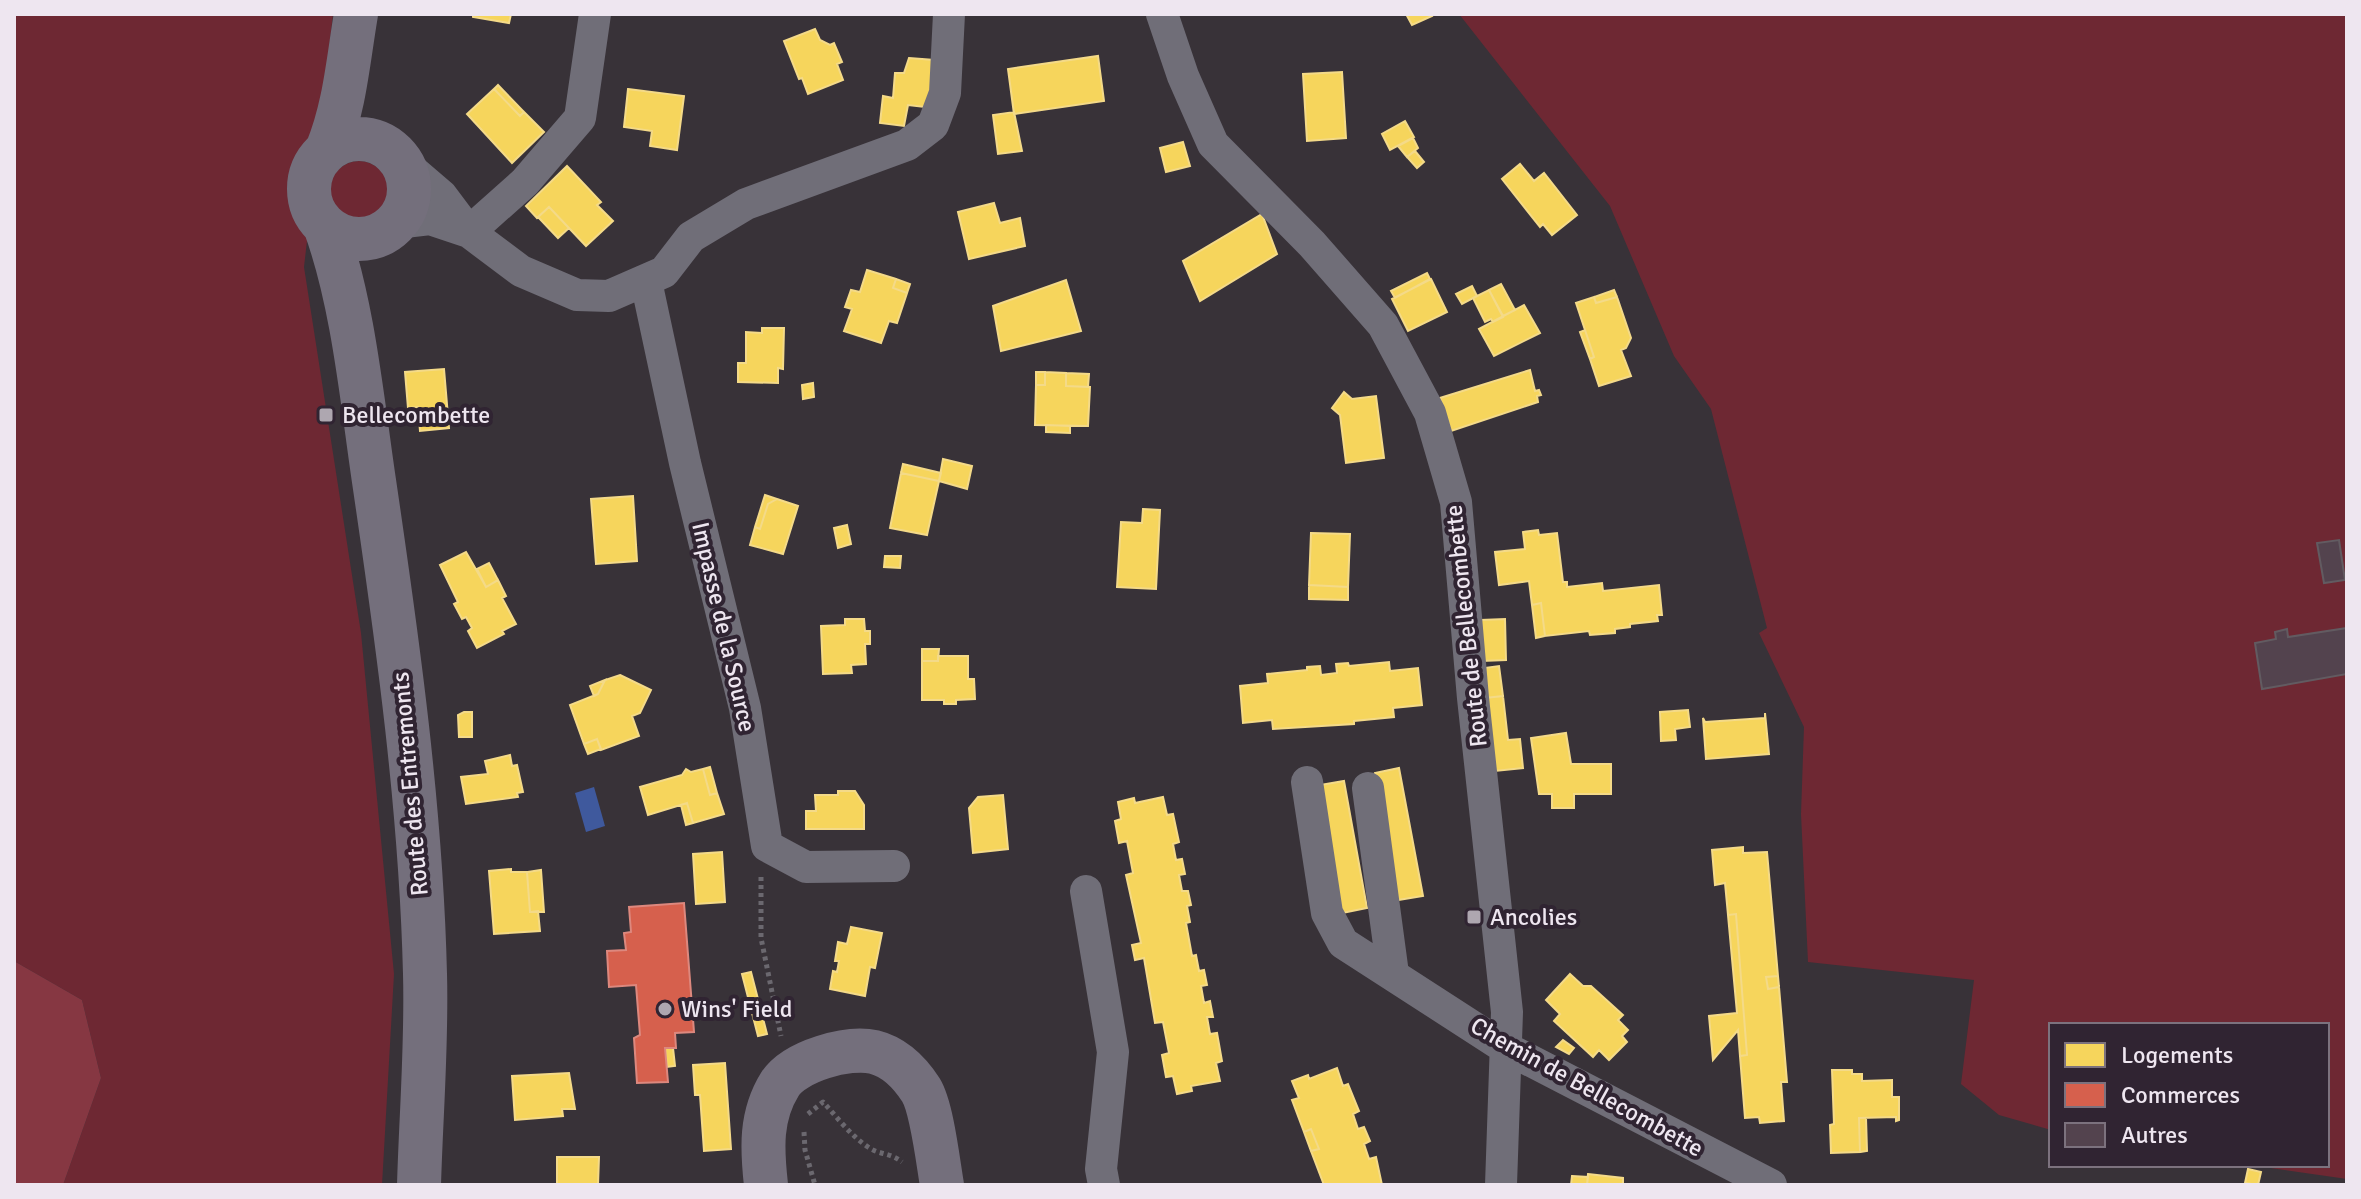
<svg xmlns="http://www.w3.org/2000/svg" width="2361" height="1199" font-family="Signika,sans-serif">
  <rect width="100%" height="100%" fill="#383238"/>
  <path fill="#6e2833" d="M14 14H333L304 267 361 633 394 974 382 1185H63L101 1078 82 1000 14 961Z
    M1459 14H2343L2347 19V1179L2250 1165H2327V1025H2051V1130L1999 1115 1961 1084 1974 980 1808 962 1801 814 1804 727 1759 633 1767 628 1711 409 1674 356 1610 206Z
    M330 190a29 29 0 1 1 58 0a29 29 0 1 1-58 0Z"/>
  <path fill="#863742" d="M14 961 82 1000 101 1078 63 1185H14Z"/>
  <path fill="#3f599d" d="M594 787 605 826 586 832 575 793Z"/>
  <path fill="#f6d55c" stroke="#f4da88" stroke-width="2" d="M473 14H511L509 23 473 17Z
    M1406 14H1431L1432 16 1412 25Z
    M815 29 820 40 830 45 834 43 842 62 837 64 843 80 808 94 802 78 799 79 784 41Z
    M1098 56 1104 101 1014 114 1008 69Z
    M909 58 934 60 933 108 908 105 904 126 880 123 883 96 893 98 895 73H904Z
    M1342 72 1346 138 1307 141 1303 74Z
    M498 85 524 112 520 116 494 89Z
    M494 89 520 116 524 112 544 132 512 163 467 114Z
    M628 89 684 96 677 150 650 146 652 131 624 127Z
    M1014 112 1022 151 998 154 993 115Z
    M1405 121 1414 137 1390 150 1382 134Z
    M1413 138 1418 148 1407 157 1398 146Z
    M1183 142 1190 166 1166 172 1160 148Z
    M1415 151 1424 162 1417 168 1407 157Z
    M1520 164 1534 181 1544 173 1577 215 1552 235 1543 224 1540 227 1502 179Z
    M567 166 601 202 597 205 613 221 586 246 549 207 537 218 526 206Z
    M994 203 1000 223 1020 218 1025 246 969 259 958 212Z
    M549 207 569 228 558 238 538 217Z
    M1262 214 1277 254 1200 301 1183 261Z
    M867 270 896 279 893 288 907 293 897 323 889 321 881 343 844 331 852 309 845 307 851 290 860 292Z
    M1427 273 1430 279 1395 298 1391 291Z
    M896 279 910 284 907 293 893 288Z
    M1431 279 1447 312 1408 331 1392 299Z
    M1066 280 1081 331 1001 351 993 306Z
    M1501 284 1515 310 1503 316 1489 290Z
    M1472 286 1477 296 1462 304 1456 294Z
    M1489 290 1503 317 1493 322 1491 319 1485 322 1473 298Z
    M1614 290 1617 297 1596 303 1594 297Z
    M1594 297 1596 303 1617 297 1631 338 1626 348 1621 350 1631 376 1599 386 1590 359 1594 357 1576 303Z
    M1524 305 1540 333 1494 356 1479 329Z
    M762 328H784L783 369 778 368V383L738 382V363H746V332L762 333Z
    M1585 330 1594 357 1590 359 1580 332Z
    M444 369 449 428 420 431 418 407 408 408 405 372Z
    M1530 370 1535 391 1539 390 1541 395 1537 396 1538 402 1451 431 1440 398Z
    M1036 372H1045V385H1036Z
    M1045 372 1066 373V386L1090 387 1088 426 1035 425 1036 385H1045Z
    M1066 373 1089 374 1088 387 1066 386Z
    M813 383 814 397 803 399 802 385Z
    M1344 392 1352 399 1376 396 1384 458 1346 463 1340 415 1332 408Z
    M1046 425 1070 426V433L1046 432Z
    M943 459 972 466 967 489 939 481Z
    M903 464 941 473 939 481 901 473Z
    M901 473 939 481 927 535 890 528Z
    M765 495 777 499 768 504 760 529 755 527Z
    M633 496 637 561 596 564 591 499Z
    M777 499 798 506 783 554 750 545 755 527 760 529 768 504Z
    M1143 509 1160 510 1156 589 1117 587 1121 522 1142 523Z
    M847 525 851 544 838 548 834 528Z
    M1538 530 1539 535 1557 533 1563 582H1567V587L1602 583 1603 591 1659 585 1662 615H1657L1658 621 1630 624V627L1615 629V633L1590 635 1589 631 1545 636 1541 603 1532 605 1529 581 1499 585 1495 552 1525 549 1523 532Z
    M1311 533 1350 534 1348 587 1309 585Z
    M466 552 486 587 498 580 506 596 502 598 516 624 502 631 504 634 477 648 468 631 472 628 466 617 462 619 454 604 458 602 440 565Z
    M885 556H901L900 568 884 567Z
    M489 563 498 580 486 587 477 569Z
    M1309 585 1348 587V600L1309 599Z
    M1541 603 1545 636 1536 638 1532 605Z
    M845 619H864L865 631H870V644H865L866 664 851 665 852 673 823 674 821 626 845 625Z
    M1505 619 1506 660 1482 661 1481 620Z
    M922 649H939L938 661H922Z
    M938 656H968V679H974L975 699 956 700V704H944V700H922V661H938Z
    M1389 662 1390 671 1418 668 1422 705 1393 708 1394 717 1354 721V724L1273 729 1272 720 1243 723 1240 686 1268 683 1267 674 1307 670V667L1320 666 1321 675 1337 673 1336 664 1348 663 1349 666Z
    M1499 666 1503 696 1485 698 1484 668Z
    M620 675 651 690 640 713 632 716 639 736 601 750 597 739 584 744 570 705 598 694 605 680Z
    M605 680 598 694 594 696 590 686Z
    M1503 696 1508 740 1520 739 1523 768 1495 771 1485 698Z
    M1688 710 1690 727 1675 729 1676 740 1661 741 1660 712Z
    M464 712H472V737H459L458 715Z
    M1765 713 1769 754 1706 759 1703 718 1705 722 1765 718Z
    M1566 733 1571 764H1611V794H1574V808H1552V794H1539L1531 738Z
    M597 739 601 749 588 754 584 744Z
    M510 755 512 766 517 765 523 792 517 793 518 797 466 804 461 777 488 774 485 761Z
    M710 767 717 793 710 795 703 769Z
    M1399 768 1423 896 1398 900 1375 773Z
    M686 769 691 772 703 769 710 795 717 793 724 814 693 823 687 803 648 815 640 787 682 775Z
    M1344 781 1367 908 1342 913 1320 785Z
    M838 791H855L864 805V829H806V811H816L815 795H838Z
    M1003 795 1008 849 973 853 969 808 978 797Z
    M1163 797 1167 815 1173 814 1179 842 1173 844 1176 860 1182 859 1185 874 1179 875 1182 891H1188L1191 905 1187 906 1190 922 1186 923 1192 956 1196 955 1199 971 1204 970 1207 985 1201 986 1204 1003 1210 1001 1213 1017H1207L1210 1034 1217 1033 1222 1061 1216 1063 1220 1081 1191 1086 1192 1091 1177 1094 1173 1076 1166 1077 1162 1055 1169 1053 1163 1022 1155 1023 1144 958 1135 960 1132 945 1141 943 1126 875 1133 873 1127 841 1119 843 1115 821 1121 819 1118 802 1134 798 1135 803Z
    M687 803 693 823 686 825 681 805Z
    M1743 847V853L1767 852 1778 976 1766 977 1768 989 1779 987 1787 1082H1781L1784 1121 1760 1123 1759 1117 1745 1118 1740 1056 1747 1055 1736 914 1728 915 1725 883 1715 885 1712 850Z
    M722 852 725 902 696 904 693 854Z
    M511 869V872H527L530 912 538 911 540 931 494 934 489 871Z
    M541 870 544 912H530L527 872Z
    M1736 914 1747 1055 1740 1056 1738 1030 1713 1060 1709 1016 1737 1013 1728 915Z
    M851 927 882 933 875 968 870 967 865 996 830 989 833 971 837 972 839 961H835L838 942 847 944Z
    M751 972 767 1034 758 1036 742 974Z
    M1570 974 1583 986H1591L1623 1015 1618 1020 1628 1030 1622 1036 1627 1042 1609 1060 1599 1050 1593 1057 1554 1021 1560 1014 1546 1000Z
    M1778 976 1779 987 1768 989 1766 977Z
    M1563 1040 1574 1048 1569 1054 1556 1047Z
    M665 1048H673L675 1066 667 1067Z
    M725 1063 731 1149 704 1151 700 1095H695L693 1065Z
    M1337 1068 1343 1086 1348 1084 1359 1111 1353 1114 1358 1129 1364 1127 1370 1141 1364 1144 1369 1159 1376 1157 1382 1185H1324L1311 1151 1319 1149 1311 1129 1304 1132 1292 1100 1299 1098 1292 1081 1308 1075 1309 1079Z
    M1832 1070H1852V1074H1862V1081L1892 1080V1097H1899V1120L1896 1121V1117L1859 1118 1860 1152 1831 1153 1830 1125 1834 1124Z
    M569 1073 575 1109H562L563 1116 515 1120 512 1076Z
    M1859 1118H1866L1867 1151 1860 1152Z
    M1311 1129 1319 1149 1311 1151 1304 1132Z
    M557 1157H599L598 1185H557Z
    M2248 1169 2261 1172 2258 1185 2245 1183Z
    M1588 1174 1623 1178V1185H1587Z
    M1572 1176 1588 1177 1587 1185H1571Z"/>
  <path fill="#d6604d" stroke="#dd887e" stroke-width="2" d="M684 903 694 1032 675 1033 676 1048H665L668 1082 637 1083 634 1038 640 1035 636 985 609 987 607 951 626 950 624 933 631 932 629 907Z"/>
  <path fill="#53434e" stroke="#625b61" stroke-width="2" d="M2339 540 2345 580 2324 583 2317 543Z
    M2347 628V674L2262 689 2255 643 2276 639 2275 632 2287 629 2288 637Z"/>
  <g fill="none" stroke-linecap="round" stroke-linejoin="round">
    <path stroke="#6b686f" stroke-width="5" stroke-dasharray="4 4" stroke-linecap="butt" d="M761 877V938L781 1036
      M808 1114 823 1102C837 1117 850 1135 868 1147 879 1155 889 1152 902 1162
      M804 1132 805 1150 815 1185"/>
    <path stroke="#706e78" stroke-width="32" d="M1162 14 1183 76 1213 144 1312 244 1383 325 1430 413 1456 502 1473 698 1507 1012 1501 1185
      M400 160 442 196 469 232 521 271 577 295 609 296 664 272 691 237 746 204 907 145 933 125 945 93 949 14
      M396 223 430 219 469 232
      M469 232 525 182 580 118 595 14
      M646 281 685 463 745 708 767 846 806 867 894 866
      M1307 782 1327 913 1343 943 1504 1047 1771 1185
      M1368 788 1393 974
      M1086 891 1113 1052 1101 1169 1104 1185"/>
    <path stroke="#746f7c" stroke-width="44" d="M309 189a50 50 0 1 1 100 0a50 50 0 1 1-100 0Z
      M327 150C345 106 348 61 356 14
      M325 226C353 302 362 400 374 481 398 644 421 809 425 974 427 1044 421 1115 419 1185
      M766 1185C762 1149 760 1116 780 1084 795 1061 848 1046 874 1052 894 1057 910 1073 921 1090 932 1108 938 1162 942 1185"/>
  </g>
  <g fill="#aea7b0" stroke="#302432" stroke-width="3">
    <rect x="318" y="407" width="16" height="16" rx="4"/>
    <rect x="1466" y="909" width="16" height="16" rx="4"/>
    <circle cx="665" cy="1009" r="8"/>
  </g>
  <g text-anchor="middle" stroke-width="8" stroke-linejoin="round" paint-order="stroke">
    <g font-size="24" fill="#eee6f0" stroke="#302432" text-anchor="start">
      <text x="342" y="423">Bellecombette</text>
      <text x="1490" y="925">Ancolies</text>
      <text x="681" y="1017">Wins' Field</text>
    </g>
    <g font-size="24" fill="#eee6f0" stroke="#302432">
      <text transform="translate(1466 626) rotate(-96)" y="8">Route de Bellecombette</text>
      <text transform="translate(724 627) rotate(77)" y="8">Impasse de la Source</text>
      <text transform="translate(410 784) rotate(-95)" y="8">Route des Entremonts</text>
      <text transform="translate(1587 1087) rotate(29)" y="8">Chemin de Bellecombette</text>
    </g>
  </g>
  <rect width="2361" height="1199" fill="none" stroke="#eee6f0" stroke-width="32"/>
  <rect x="2049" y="1023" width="280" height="144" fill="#302432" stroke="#7c727e" stroke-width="2"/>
  <rect x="2065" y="1043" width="40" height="24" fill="#f6d55c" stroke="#7c727e" stroke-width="2"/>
  <text x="2121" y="1063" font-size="24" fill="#eee6f0">Logements</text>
  <rect x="2065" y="1083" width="40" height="24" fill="#d6604d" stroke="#7c727e" stroke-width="2"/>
  <text x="2121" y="1103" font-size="24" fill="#eee6f0">Commerces</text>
  <rect x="2065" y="1123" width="40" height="24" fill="#53434e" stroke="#7c727e" stroke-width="2"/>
  <text x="2121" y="1143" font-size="24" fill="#eee6f0">Autres</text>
</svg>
